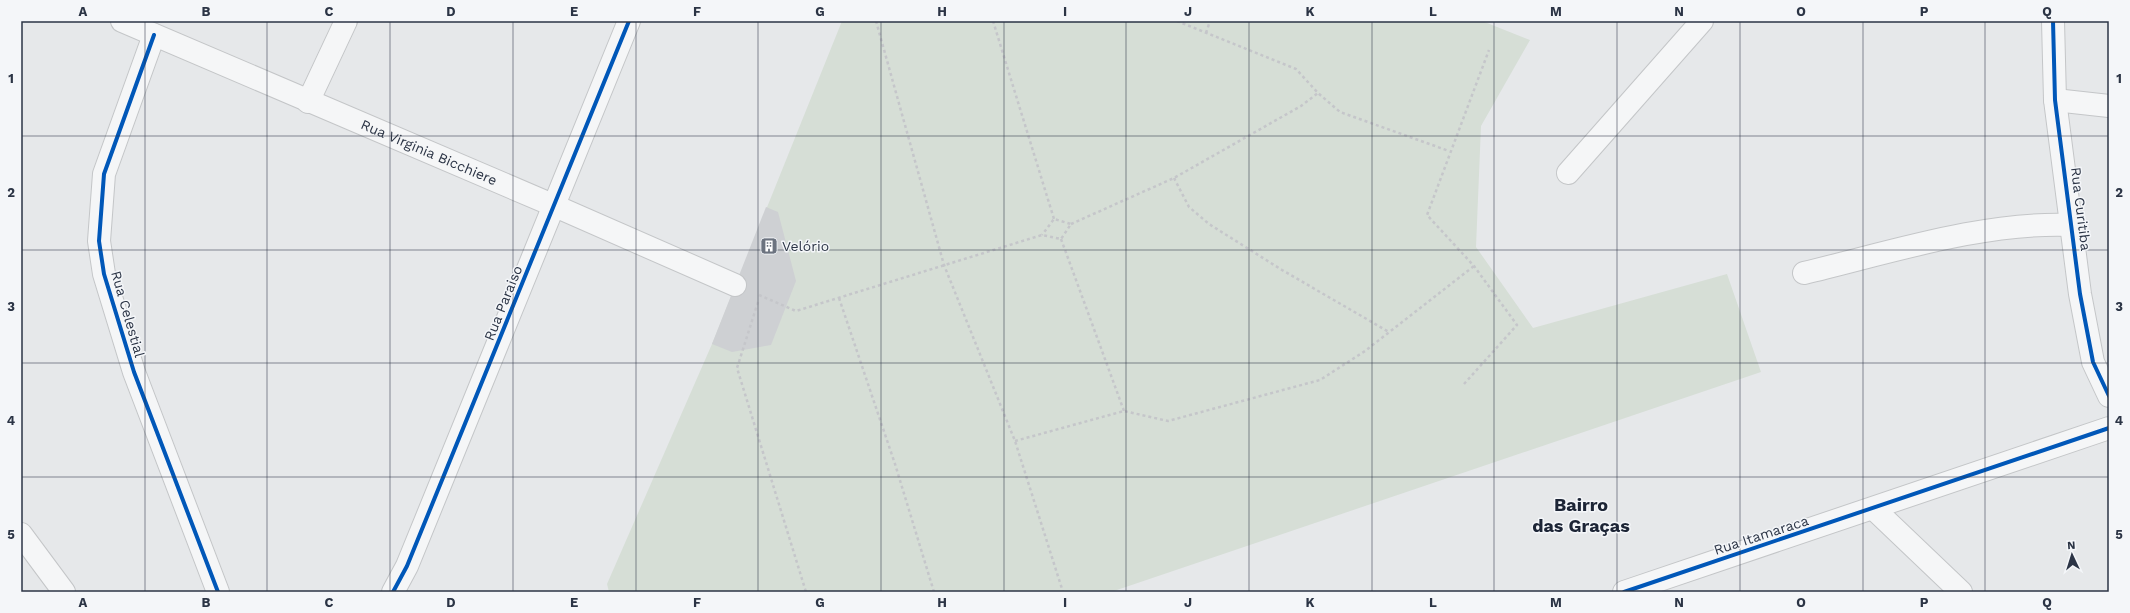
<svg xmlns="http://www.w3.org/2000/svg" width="2130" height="613" font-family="'Work Sans',sans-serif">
  <rect width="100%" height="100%" fill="#e6e8ea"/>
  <path fill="#d6ded6" d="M842 21H1482L1530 40 1481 126 1476 247 1533 328 1727 274 1761 372 1111 592H609L607 584 712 344Z"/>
  <path fill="#ced0d3" d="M766 207 778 212 796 281 771 345 732 352 712 344Z"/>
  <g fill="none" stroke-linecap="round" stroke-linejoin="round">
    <g stroke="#c4c6c8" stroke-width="24">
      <g id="minor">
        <path id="s1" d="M122 21 555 206 735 285"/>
        <path d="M2053 21 2055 100 2080 294 2093 362 2109 396"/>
        <path d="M154 35 104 174 99 241 104 274 134 372 218 592"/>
        <path d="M2055 100 2109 106"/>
        <path d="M308 102 346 21"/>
        <path d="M1568 173 1702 21"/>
        <path d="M1804 273C1888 253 1985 221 2072 225"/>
        <path d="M1874 509 1961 592"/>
        <path d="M21 534 64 592"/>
        <path d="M393 592 407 566 629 21"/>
        <path d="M1624 592 2109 428"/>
      </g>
    </g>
    <path stroke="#c5c6ca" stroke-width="2.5" stroke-dasharray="3 3" stroke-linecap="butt" d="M876 21 944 265 1015 441 1063 592
      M993 21 1054 219
      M1177 21 1296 69 1318 93 1340 112 1449 151
      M1206 33 1210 21
      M1174 178 1189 207 1209 224 1282 270 1389 332
      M1071 224 1174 178 1301 106 1318 93
      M1061 239 1124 411
      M759 295 796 311 1042 235 1061 239 1071 224 1054 219 1042 235
      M839 298 895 464 934 592
      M758 302 737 368 806 592
      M1464 384 1517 325 1474 266 1427 215 1489 50
      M1015 441 1124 411 1168 421 1320 380 1365 351 1474 266"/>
    <use href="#minor" stroke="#f5f6f7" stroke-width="22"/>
    <g stroke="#f4f6f9" stroke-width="6">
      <path id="cycleway" d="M2053 21 2055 100 2080 294 2093 362 2109 396
        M154 35 104 174 99 241 104 274 134 372 218 592
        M393 592 407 566 629 21
        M1624 592 2109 428"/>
    </g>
    <use href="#cycleway" stroke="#0057b8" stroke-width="4"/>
  </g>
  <path fill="none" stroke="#2b3445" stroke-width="1" stroke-opacity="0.55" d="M145 21V592M267 21V592M390 21V592M513 21V592M636 21V592M758 21V592M881 21V592M1004 21V592M1126 21V592M1249 21V592M1372 21V592M1494 21V592M1617 21V592M1740 21V592M1863 21V592M1985 21V592M21 136H2109M21 250H2109M21 363H2109M21 477H2109"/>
  <defs>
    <g id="building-square" transform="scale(0.9)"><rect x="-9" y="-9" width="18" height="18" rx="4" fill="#6c737f" stroke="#f4f6f9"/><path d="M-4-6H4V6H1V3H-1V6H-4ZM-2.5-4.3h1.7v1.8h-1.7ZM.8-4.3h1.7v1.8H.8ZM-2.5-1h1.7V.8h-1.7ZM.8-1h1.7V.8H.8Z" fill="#fff"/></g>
  </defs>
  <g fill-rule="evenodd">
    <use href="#building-square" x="769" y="246"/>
  </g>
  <g text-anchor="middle" stroke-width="3" stroke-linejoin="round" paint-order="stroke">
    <g font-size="14" fill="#2b3445" stroke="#f4f6f9">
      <text dy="5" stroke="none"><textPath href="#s1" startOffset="334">Rua Virginia Bicchiere</textPath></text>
      <text transform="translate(2081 209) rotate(83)" y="5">Rua Curitiba</text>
      <text transform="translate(503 303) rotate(-68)" y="5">Rua Paraiso</text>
      <text transform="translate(128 314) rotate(74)" y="5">Rua Celestial</text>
      <text transform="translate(1761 535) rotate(-18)" y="5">Rua Itamaraca</text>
    </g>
    <g font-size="14" fill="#2b3445" stroke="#f4f6f9" text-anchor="start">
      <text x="782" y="251">Velório</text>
    </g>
    <g font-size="18" font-weight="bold" fill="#1d2536" stroke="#f4f6f9">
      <text x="1581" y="511">Bairro<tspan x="1581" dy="21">das Graças</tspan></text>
    </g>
  </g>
  <rect width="2130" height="613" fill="none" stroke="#f4f6f9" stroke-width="44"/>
  <g transform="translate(2072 555) rotate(356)" stroke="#f4f6f9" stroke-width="3" paint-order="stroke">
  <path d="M0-3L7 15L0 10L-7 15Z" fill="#2b3445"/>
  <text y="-6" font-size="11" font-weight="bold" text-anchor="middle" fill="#2b3445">N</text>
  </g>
  <rect x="22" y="22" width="2086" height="569" fill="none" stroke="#2b3445" stroke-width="1.5"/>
  <g font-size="13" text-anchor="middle" font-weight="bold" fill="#2b3445">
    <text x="83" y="16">A</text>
    <text x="206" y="16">B</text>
    <text x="329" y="16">C</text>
    <text x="451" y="16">D</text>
    <text x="574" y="16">E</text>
    <text x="697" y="16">F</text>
    <text x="820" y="16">G</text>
    <text x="942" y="16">H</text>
    <text x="1065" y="16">I</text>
    <text x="1188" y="16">J</text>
    <text x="1310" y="16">K</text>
    <text x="1433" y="16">L</text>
    <text x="1556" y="16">M</text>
    <text x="1679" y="16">N</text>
    <text x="1801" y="16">O</text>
    <text x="1924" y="16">P</text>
    <text x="2047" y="16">Q</text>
    <text x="11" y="83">1</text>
    <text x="2119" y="83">1</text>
    <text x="11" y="197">2</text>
    <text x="2119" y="197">2</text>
    <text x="11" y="311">3</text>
    <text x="2119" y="311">3</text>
    <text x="11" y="425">4</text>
    <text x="2119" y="425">4</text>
    <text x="11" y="539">5</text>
    <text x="2119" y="539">5</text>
    <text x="83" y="607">A</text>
    <text x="206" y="607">B</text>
    <text x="329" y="607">C</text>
    <text x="451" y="607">D</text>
    <text x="574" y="607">E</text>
    <text x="697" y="607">F</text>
    <text x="820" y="607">G</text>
    <text x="942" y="607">H</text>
    <text x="1065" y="607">I</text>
    <text x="1188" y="607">J</text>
    <text x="1310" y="607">K</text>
    <text x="1433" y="607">L</text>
    <text x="1556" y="607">M</text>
    <text x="1679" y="607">N</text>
    <text x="1801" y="607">O</text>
    <text x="1924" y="607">P</text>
    <text x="2047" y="607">Q</text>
  </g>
</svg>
